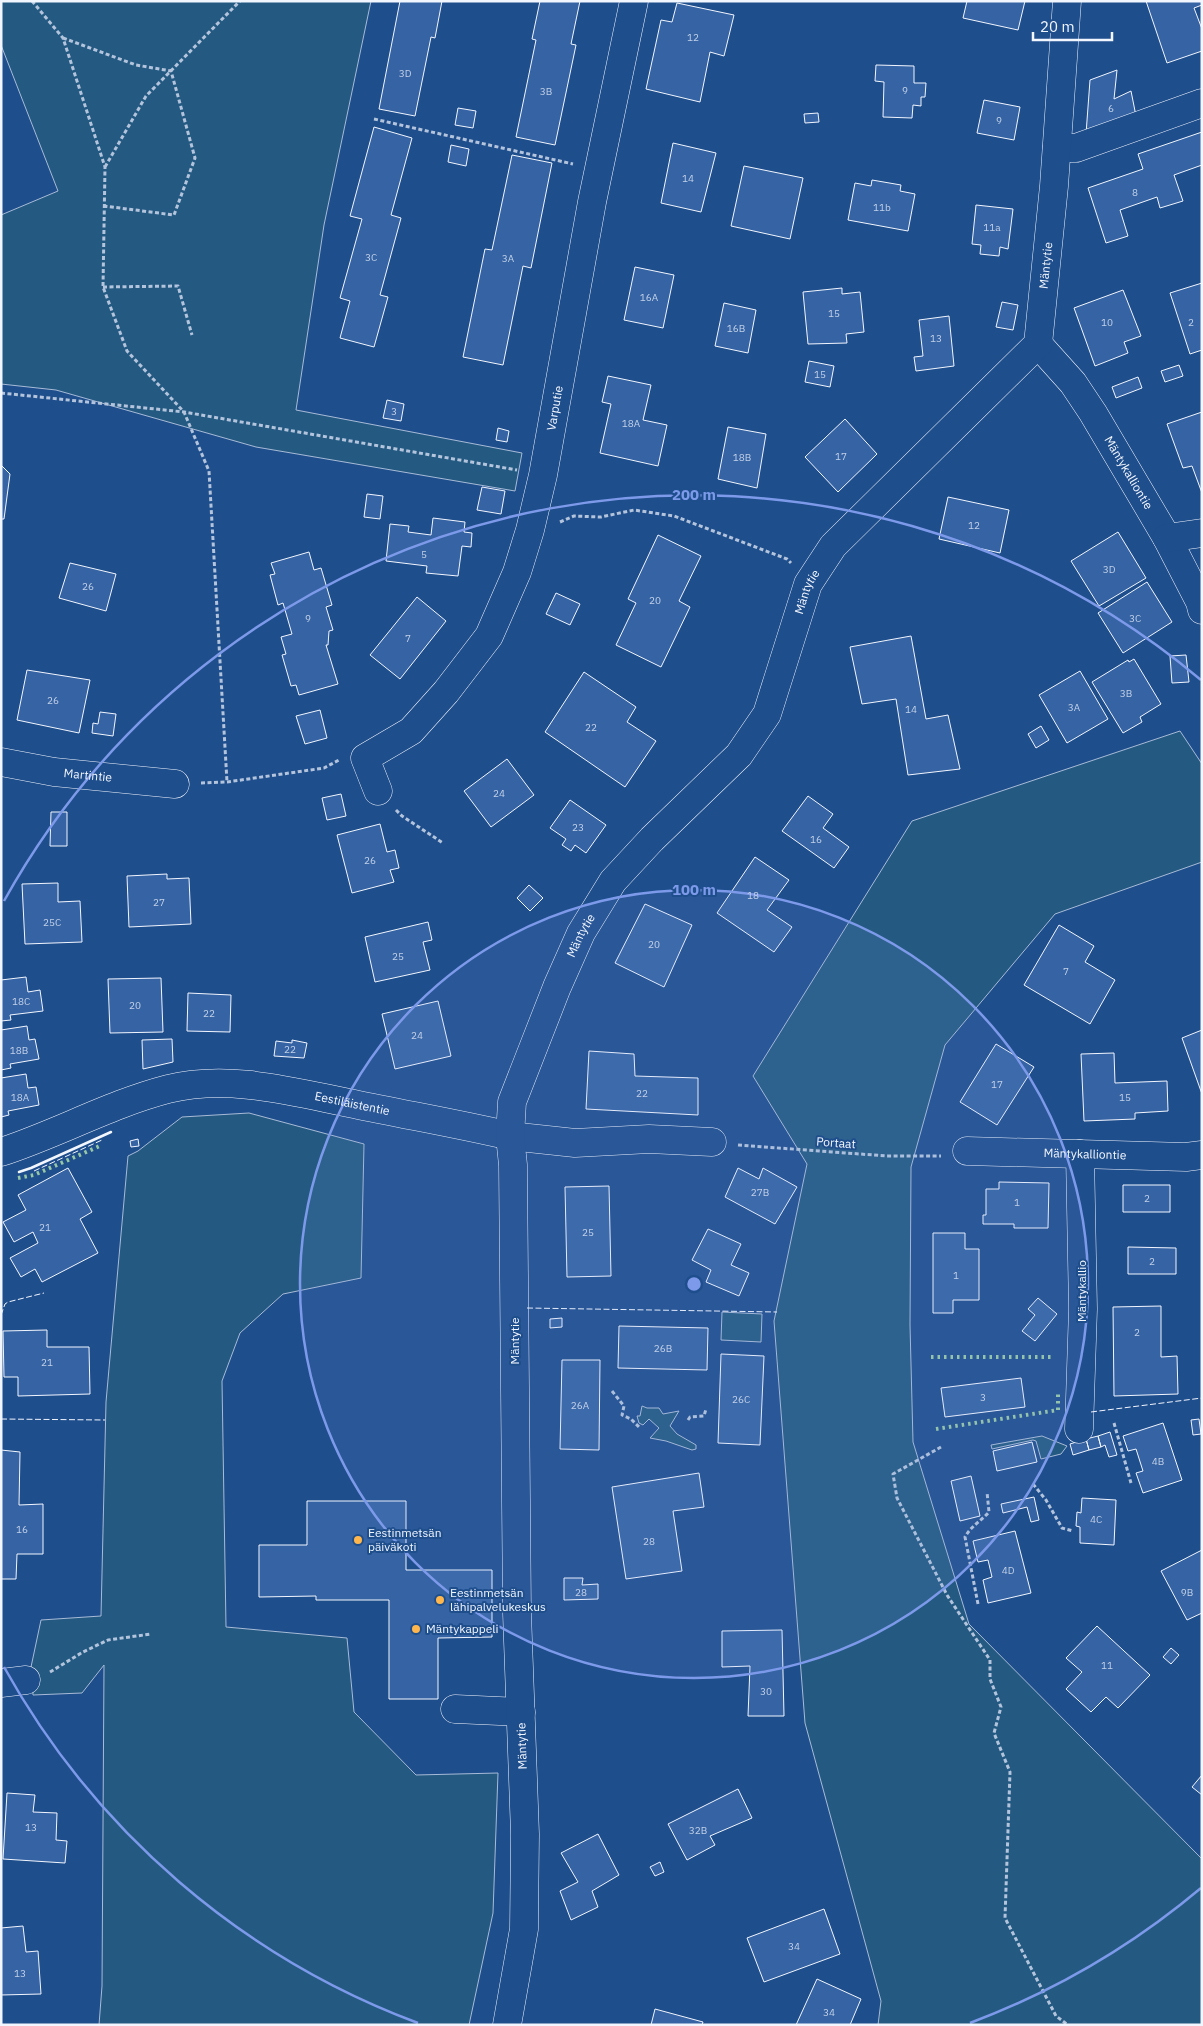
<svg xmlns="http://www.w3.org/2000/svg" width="1203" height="2026" font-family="'IBM Plex Sans',sans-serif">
  <rect width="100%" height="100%" fill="#1f4e8c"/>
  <path fill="#245a82" stroke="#a8bbd7" d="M1 1H371L324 225 296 410 522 453 515 491 256 447 56 390 1 384V215L58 191 1 45Z
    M1180 731 1202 764V862L1055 914 945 1045 911 1167 910 1325 913 1442 969 1624 1202 1859V2025H878L881 2001 805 1723 774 1321 807 1164 753 1076 912 821Z
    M249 1113 364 1144 361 1278 283 1294 240 1333 222 1381 226 1627 347 1638 354 1712 416 1775 498 1773 493 1913 469 2025H99L102 1986 104 1665 82 1693 33 1695 31 1667 41 1620 101 1616 106 1402 128 1156 138 1151 182 1117Z
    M722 1312 762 1314 761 1342 721 1340Z
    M642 1406 647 1408H659L663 1414 679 1411 670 1426 677 1434 696 1445V1449L692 1450 666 1441 650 1438 659 1428 649 1419 643 1425 639 1423 637 1416H640Z
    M1042 1436 1067 1446 1061 1454 1041 1459 1036 1441 1033 1440 992 1449 991 1445Z"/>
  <path fill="#3563a3" stroke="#f2f6ff" d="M400 1H442L435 38 431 37 415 116 379 109Z
    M540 1H580L571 44 576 45 555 145 516 137 536 40 532 39Z
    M967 1H1025L1018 30 963 18Z
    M1146 1H1202V5L1194 8 1202 29V51L1167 63Z
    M677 3 734 15 724 56 710 52 700 102 646 89 661 20 672 22Z
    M876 65 914 66V83H926L925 97H921V106L913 105 912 118 883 117 884 82 875 81Z
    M1117 70 1114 99 1131 91 1136 116 1086 134 1090 80Z
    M984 100 1020 107 1014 140 977 133Z
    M458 108 476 111 473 128 455 125Z
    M818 113 819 122 805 123 804 114Z
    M374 127 412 138 391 215 401 218 380 295 388 297 374 347 340 338 350 301 340 298 362 219 350 216Z
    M1202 132V165L1174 175 1183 201 1160 208 1157 197 1120 210 1128 236 1106 243 1088 188 1143 169 1138 154Z
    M673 143 716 153 701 212 661 203Z
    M451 145 469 149 466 166 448 162Z
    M512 155 552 163 531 268 523 266 503 365 463 357 485 249 492 250Z
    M744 166 803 178 790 239 731 226Z
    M872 180 901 185 900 191 915 194 908 231 848 220 855 183 871 186Z
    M976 205 1013 209 1008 249 1000 247 999 256 980 254 981 245 972 244Z
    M635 267 674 275 663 328 624 320Z
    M1202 283V350L1190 354 1170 293Z
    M842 288V294L860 292 864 332 846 334 847 343 808 344 803 292Z
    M1123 290 1141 336 1124 342 1128 353 1095 366 1074 308Z
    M1002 302 1018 305 1013 330 996 327Z
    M724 303 756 310 748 353 715 346Z
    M949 316 954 366 916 371 914 357 923 356 919 320Z
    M809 361 834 366 830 387 805 382Z
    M1179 365 1183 376 1165 382 1161 371Z
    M608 376 651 385 643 420 667 425 658 466 600 453 611 404 602 402Z
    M1138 377 1142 388 1116 398 1112 387Z
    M387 400 404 404 401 421 383 418Z
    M1202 412V493L1192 466 1183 468 1167 424Z
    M845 419 877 454 838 492 805 457Z
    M728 427 766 434 757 488 718 479Z
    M498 428 509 431 507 442 496 440Z
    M1 465 10 474 4 519H1Z
    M482 487 505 491 501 514 477 510Z
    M367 494 383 496 380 519 364 517Z
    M948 497 1009 510 1000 553 939 539Z
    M433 518 465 522 464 532 472 533 471 547 462 546 458 576 426 573 427 566 386 561 390 524 409 526 408 532 431 535Z
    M1118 532 1146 578 1099 606 1071 561Z
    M658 535 701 556 679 601 690 607 661 667 616 645 636 603 628 599Z
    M309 552 314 570 321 568 332 605 326 607 333 630 329 631 328 645H326L338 684 299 695 296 685 291 686 282 655 286 654 281 637 292 634 283 603 278 605 270 575 275 574 271 563Z
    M70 563 116 574 106 611 59 598Z
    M1147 582 1172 622 1123 653 1098 613Z
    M556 593 580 604 570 625 546 614Z
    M417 597 446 621 400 679 370 655Z
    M911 636 926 719 948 715 960 769 908 775 896 699 862 704 850 647Z
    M1186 655 1189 682 1172 683 1170 656Z
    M1134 659 1161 704 1140 717 1142 722 1123 733 1092 682 1128 660 1129 662Z
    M27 670 90 680 79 733 17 720Z
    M1080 671 1108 719 1067 743 1039 695Z
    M584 672 636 707 627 722 656 741 625 787 545 732Z
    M320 710 327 738 305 744 296 716Z
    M100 712 116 714 113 736 92 733 93 723 98 724Z
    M1041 726 1049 740 1036 748 1028 734Z
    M507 759 534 795 491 827 464 791Z
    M341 794 346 816 327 820 322 798Z
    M808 796 833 814 823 828 849 847 834 868 782 831Z
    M570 800 606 825 586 853 575 845 571 851 562 845 566 839 550 828Z
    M51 812H67V846H50Z
    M380 824 387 852 395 850 399 868 390 870 394 882 352 893 337 835Z
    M755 857 789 880 767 910 792 927 774 952 717 913Z
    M167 874V879L189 878 191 924 129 927 127 876Z
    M58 883V902L80 901 82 942 25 944 22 884Z
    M529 885 543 898 530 911 517 898Z
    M645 904 692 925 664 987 615 963Z
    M428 922 432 940 423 942 430 970 375 982 365 937Z
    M1059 925 1094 946 1085 962 1115 980 1090 1024 1024 985Z
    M26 977 28 992 40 990 43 1011 10 1015 11 1020 1 1021V980Z
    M161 978 163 1032 110 1033 108 979Z
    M188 993 231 995 230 1032 187 1031Z
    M438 1001 451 1056 395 1069 382 1014Z
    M27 1026 29 1040 35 1039 39 1059 10 1064 11 1068 1 1070V1030Z
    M1202 1030V1094L1182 1038Z
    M172 1039 173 1062 143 1069 142 1040Z
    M292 1040 307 1043 304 1058 274 1056 276 1041 292 1043Z
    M996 1044 1034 1067 997 1125 960 1102Z
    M589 1051 634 1054 635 1076 698 1078V1115L586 1109Z
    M1114 1053 1115 1083 1167 1081 1168 1111 1135 1113V1119L1084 1121 1081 1054Z
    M26 1074 28 1088 36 1087 39 1105 8 1111 9 1115 1 1117V1078Z
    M138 1139 139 1146 131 1147 130 1141Z
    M68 1168 92 1212 80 1219 98 1253 42 1282 35 1269 21 1277 10 1258 38 1243 33 1232 14 1242 3 1222 26 1210 18 1195Z
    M738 1168 759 1179 763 1168 797 1187 775 1224 725 1197Z
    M999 1182 1049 1183 1048 1228H1014V1224H983V1215H986V1189H999Z
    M1123 1185H1170V1212H1123Z
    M609 1186 611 1276 567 1277 565 1187Z
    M708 1229 741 1244 731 1265 749 1273 739 1296 706 1282 711 1270 692 1260Z
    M933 1233H965V1249H979V1300H953V1313H933Z
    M1128 1247 1176 1248V1274H1128Z
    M1038 1298 1057 1314 1035 1341 1022 1331 1035 1315 1028 1309Z
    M1161 1306V1357L1177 1356 1178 1394 1114 1396 1113 1307Z
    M562 1318V1327L550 1328V1319Z
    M619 1326 708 1328 707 1370 618 1368Z
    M47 1330V1347H89L90 1394 18 1396V1377H4L3 1331Z
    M721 1354 764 1356 760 1445 718 1443Z
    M562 1360H600L599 1450 560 1449Z
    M1021 1378 1025 1407 945 1417 941 1388Z
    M1199 1419 1201 1434 1193 1435 1191 1420Z
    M1163 1423 1182 1480 1143 1493 1136 1473 1143 1471 1136 1449 1128 1451 1123 1436Z
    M1110 1432 1117 1455 1109 1457 1105 1445 1101 1447 1098 1436Z
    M1098 1436 1101 1447 1089 1450 1086 1439Z
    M1086 1439 1089 1450 1073 1455 1070 1444Z
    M1032 1442 1037 1462 997 1471 993 1451Z
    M1 1450 20 1452 19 1505 43 1504V1554H17L16 1579H1Z
    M699 1473 704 1507 673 1511 682 1571 626 1579 612 1487Z
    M971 1476 980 1516 960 1521 951 1481Z
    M1034 1497 1039 1520 1031 1522 1027 1507 1003 1513 1001 1504Z
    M1082 1498 1116 1500 1114 1545 1080 1543V1527L1076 1526 1077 1512 1081 1513Z
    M307 1501H406V1570H492V1637L438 1638V1699H389V1600H316V1596L259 1597V1545H307Z
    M1015 1531 1031 1593 988 1603 983 1580 992 1577 988 1560 978 1562 973 1541Z
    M1202 1550V1613L1187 1620 1161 1571Z
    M564 1578H583L582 1585 598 1584V1599L564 1600Z
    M1097 1626 1150 1675 1118 1708 1106 1697 1091 1712 1066 1689 1082 1672 1066 1658Z
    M782 1630 784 1716H748L750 1666 722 1667V1631Z
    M1171 1648 1179 1655 1171 1664 1163 1657Z
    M1202 1775V1795L1192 1787Z
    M738 1789 752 1818 710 1836 715 1845 687 1860 668 1824Z
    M7 1793 35 1795 33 1812 57 1813 56 1840 67 1841 65 1863 3 1859Z
    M598 1834 619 1875 592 1891 598 1907 571 1920 560 1891 578 1882 561 1853Z
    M660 1862 664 1872 655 1876 650 1867Z
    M824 1909 840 1954 764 1982 747 1938Z
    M23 1926 26 1952 38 1951 41 1994 1 1995V1928Z
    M817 1979 861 1999 850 2025H796Z
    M655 2009 703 2022 702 2025H651Z"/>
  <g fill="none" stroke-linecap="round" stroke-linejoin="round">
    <g stroke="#f2f6ff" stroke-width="29">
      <g id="minor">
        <path d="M1057 148H1076L1202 103"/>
        <path id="s1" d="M1038 344 1073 383 1093 413 1167 538 1200 602 1202 610"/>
        <path d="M1167 538 1202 533"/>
        <path id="s2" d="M1 762 54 772 175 784"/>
        <path id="s3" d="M378 791 365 758 411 731 446 692 489 636 517 572 530 530 543 475 592 202 634 1"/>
        <path id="s4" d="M967 1151 1186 1157 1202 1155"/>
        <path id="s5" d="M1 1152C57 1134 110 1104 168 1089 230 1074 293 1092 354 1104 406 1115 459 1124 510 1136L575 1143 649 1139 712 1142"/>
        <path d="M1079 1429 1083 1309 1080 1154"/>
        <path d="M1 1683 26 1680"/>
        <path d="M455 1709 521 1712"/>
        <path id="s6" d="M507 2025 524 1929 525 1834 517 1613 513 1165 510 1136 512 1102 557 987 581 933 613 881 652 839 739 755 767 714 808 584 833 546 1038 344 1054 186 1067 1"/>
      </g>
    </g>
    <path stroke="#b3c4dc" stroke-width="3" stroke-dasharray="4 2.5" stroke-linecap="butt" d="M32 1 63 38 105 167 103 287 127 351 184 412 209 471 227 782
      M63 38 136 65 171 71 195 158 174 215 104 206
      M374 119 573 164
      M105 167 146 96 240 1
      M103 287 178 286 192 335
      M1 393 184 412 517 470
      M560 522 574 516 601 517 634 510 674 516 787 559 791 563
      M201 783 227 782 324 768 339 760
      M396 810 402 816 443 843
      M738 1145 887 1156H941
      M612 1391 624 1406 622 1415 631 1419 640 1428
      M688 1420 690 1417 704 1416 706 1409
      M1114 1423 1131 1483
      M941 1447 893 1474 897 1498 947 1595 990 1660V1679L1001 1707 994 1733 1010 1772 1005 1918 1056 2016 1068 2025
      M1033 1484 1046 1500 1062 1528 1073 1531
      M978 1604 965 1537C971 1526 981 1521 989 1512L987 1492
      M50 1672 83 1652 108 1640 151 1634
      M1202 2025V2024"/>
    <use href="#minor" stroke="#1f4e8c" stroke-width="28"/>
    <path stroke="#97c8a6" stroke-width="4" stroke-dasharray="2.5 4" stroke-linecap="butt" d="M18 1178 34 1175 102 1145
      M931 1357H1054
      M936 1429 1058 1410V1393"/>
    <path stroke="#f2f6ff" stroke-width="1" stroke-dasharray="6 2.5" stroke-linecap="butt" d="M34 1171 102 1140
      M527 1308 777 1312
      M1 1315 5 1304 8 1302 44 1293
      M1091 1412 1202 1398
      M1 1419 105 1420"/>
    <path stroke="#f2f6ff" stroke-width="2.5" d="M19 1172 31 1168 111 1132"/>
  </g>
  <circle cx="694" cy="1284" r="394" fill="#7d9aea" fill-opacity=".12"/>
  <g fill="none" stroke="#7d9aea" stroke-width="2.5">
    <circle cx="694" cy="1284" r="394"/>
    <path d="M1201 1888A789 789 0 0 1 970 2023M418 2023A789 789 0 0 1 4 1667M4 901A789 789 0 0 1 1201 680"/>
  </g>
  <g fill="#ffb74d" stroke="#1f4e8c" stroke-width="2">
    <circle cx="358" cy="1540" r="5"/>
    <circle cx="440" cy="1600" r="5"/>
    <circle cx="416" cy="1629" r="5"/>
  </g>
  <g text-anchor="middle" stroke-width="4" stroke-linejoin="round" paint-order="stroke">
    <g font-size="10" fill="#c3d1e8">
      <text x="693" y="41">12</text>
      <text x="405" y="77">3D</text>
      <text x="905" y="94">9</text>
      <text x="546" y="95">3B</text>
      <text x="1111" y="112">6</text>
      <text x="999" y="124">9</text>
      <text x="688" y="182">14</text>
      <text x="1135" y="196">8</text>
      <text x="882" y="211">11b</text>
      <text x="992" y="231">11a</text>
      <text x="371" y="261">3C</text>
      <text x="508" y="262">3A</text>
      <text x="649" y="301">16A</text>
      <text x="834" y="317">15</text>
      <text x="1107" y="326">10</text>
      <text x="1191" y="326">2</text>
      <text x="736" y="332">16B</text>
      <text x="936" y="342">13</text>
      <text x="820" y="378">15</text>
      <text x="394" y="415">3</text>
      <text x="631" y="427">18A</text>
      <text x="841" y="460">17</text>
      <text x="742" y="461">18B</text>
      <text x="974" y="529">12</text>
      <text x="424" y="558">5</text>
      <text x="1109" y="573">3D</text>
      <text x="88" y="590">26</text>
      <text x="655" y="604">20</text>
      <text x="308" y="622">9</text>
      <text x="1135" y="622">3C</text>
      <text x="408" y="642">7</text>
      <text x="1126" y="697">3B</text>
      <text x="53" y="704">26</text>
      <text x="1074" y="711">3A</text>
      <text x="911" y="713">14</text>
      <text x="591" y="731">22</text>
      <text x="499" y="797">24</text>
      <text x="578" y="831">23</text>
      <text x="816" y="843">16</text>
      <text x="370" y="864">26</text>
      <text x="753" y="899">18</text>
      <text x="159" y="906">27</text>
      <text x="52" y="926">25C</text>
      <text x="654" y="948">20</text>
      <text x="398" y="960">25</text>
      <text x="1066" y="975">7</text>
      <text x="21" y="1005">18C</text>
      <text x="135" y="1009">20</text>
      <text x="209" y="1017">22</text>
      <text x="417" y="1039">24</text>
      <text x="290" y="1053">22</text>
      <text x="19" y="1054">18B</text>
      <text x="997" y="1088">17</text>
      <text x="642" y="1097">22</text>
      <text x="20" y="1101">18A</text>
      <text x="1125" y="1101">15</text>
      <text x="760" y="1196">27B</text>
      <text x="1147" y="1202">2</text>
      <text x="1017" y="1206">1</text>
      <text x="45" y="1231">21</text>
      <text x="588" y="1236">25</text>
      <text x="1152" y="1265">2</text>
      <text x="956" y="1279">1</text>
      <text x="1137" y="1336">2</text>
      <text x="663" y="1352">26B</text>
      <text x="47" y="1366">21</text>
      <text x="983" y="1401">3</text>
      <text x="741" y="1403">26C</text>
      <text x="580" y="1409">26A</text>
      <text x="1158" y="1465">4B</text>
      <text x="1096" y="1523">4C</text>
      <text x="22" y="1533">16</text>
      <text x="649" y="1545">28</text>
      <text x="1008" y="1574">4D</text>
      <text x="581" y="1596">28</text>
      <text x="1187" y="1596">9B</text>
      <text x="1107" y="1669">11</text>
      <text x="766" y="1695">30</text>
      <text x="31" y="1831">13</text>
      <text x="698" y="1834">32B</text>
      <text x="794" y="1950">34</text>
      <text x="20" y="1977">13</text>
      <text x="829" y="2016">34</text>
    </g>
    <g font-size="12" fill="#f2f6ff" stroke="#1f4e8c">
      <text dy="4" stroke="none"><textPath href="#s6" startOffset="1945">Mäntytie</textPath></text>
      <text dy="4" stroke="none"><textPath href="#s3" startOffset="450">Varputie</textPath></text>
      <text dy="4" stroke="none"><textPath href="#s1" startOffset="158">Mäntykalliontie</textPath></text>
      <text dy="4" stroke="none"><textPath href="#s6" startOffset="1525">Mäntytie</textPath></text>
      <text dy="4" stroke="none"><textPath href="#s2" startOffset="88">Martintie</textPath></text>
      <text dy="4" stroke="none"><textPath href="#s6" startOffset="1105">Mäntytie</textPath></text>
      <text dy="4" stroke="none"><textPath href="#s5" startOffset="365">Eestiläistentie</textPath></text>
      <text transform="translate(836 1143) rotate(4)" y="4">Portaat</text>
      <text dy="4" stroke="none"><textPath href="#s4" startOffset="118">Mäntykalliontie</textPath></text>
      <text transform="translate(1082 1291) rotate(-90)" y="4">Mäntykallio</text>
      <text transform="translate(515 1341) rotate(-90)" y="4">Mäntytie</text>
      <text transform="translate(522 1746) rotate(-92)" y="4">Mäntytie</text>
    </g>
    <g font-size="12" fill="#f2f6ff" stroke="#1f4e8c" text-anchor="start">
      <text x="368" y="1537">Eestinmetsän<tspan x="368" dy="14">päiväkoti</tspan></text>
      <text x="450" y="1597">Eestinmetsän<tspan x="450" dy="14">lähipalvelukeskus</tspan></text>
      <text x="426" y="1633">Mäntykappeli</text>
    </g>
  </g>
  <circle cx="694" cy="1284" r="8" fill="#7d9aea" stroke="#1f4e8c" stroke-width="2.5"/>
  <g font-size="15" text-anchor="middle" font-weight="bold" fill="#7d9aea" stroke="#1f4e8c" stroke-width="4" stroke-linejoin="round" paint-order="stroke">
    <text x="694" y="500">200 m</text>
    <text x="694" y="895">100 m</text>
  </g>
  <rect width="1203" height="2026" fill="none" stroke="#f2f6ff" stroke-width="5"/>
  <path d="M1033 32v8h79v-8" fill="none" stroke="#f2f6ff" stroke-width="2.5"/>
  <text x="1040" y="32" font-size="15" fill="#f2f6ff" stroke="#1f4e8c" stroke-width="4" paint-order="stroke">20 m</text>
</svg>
